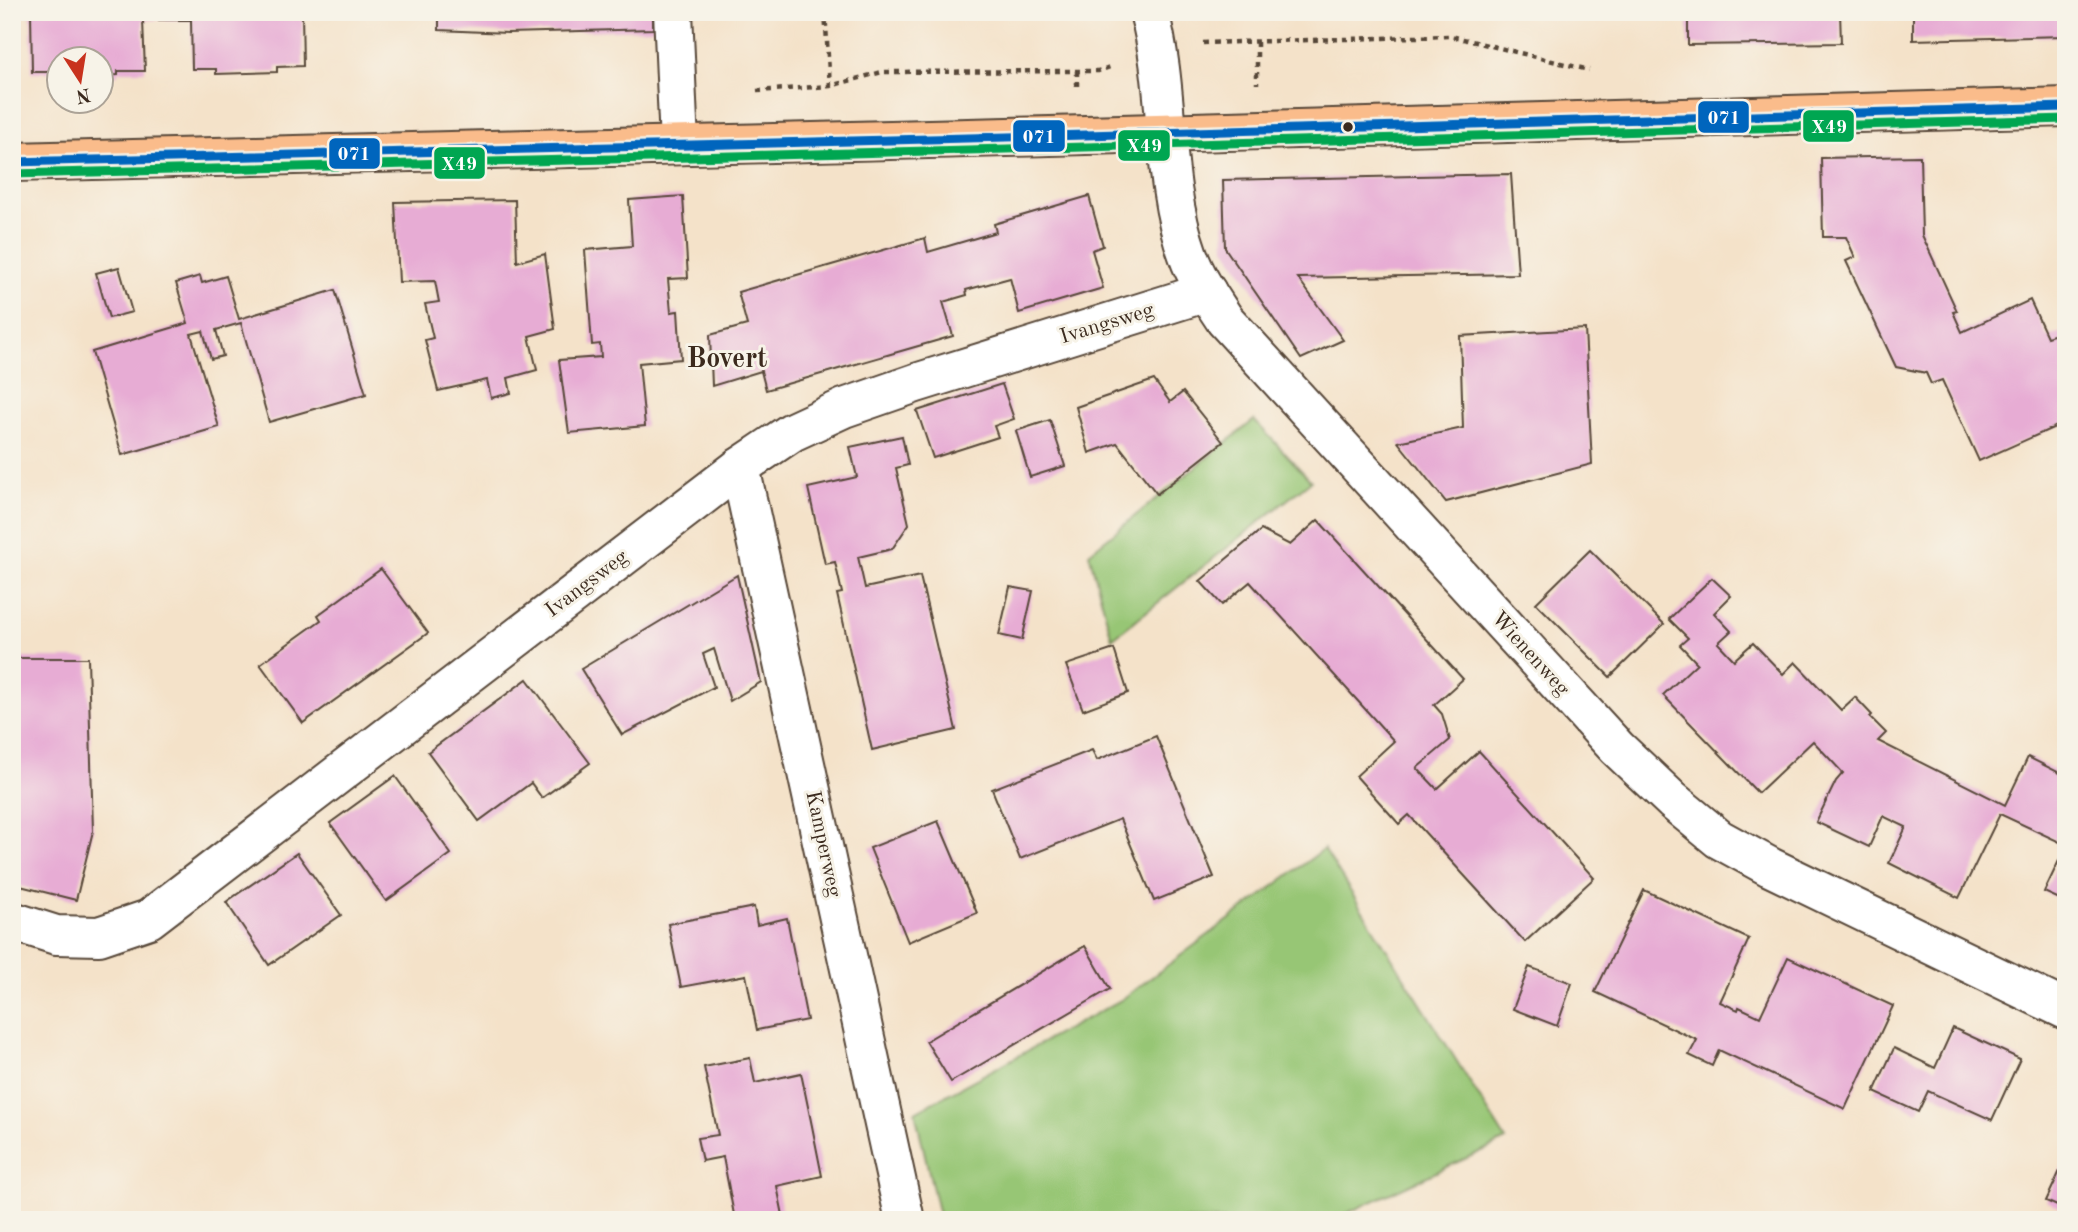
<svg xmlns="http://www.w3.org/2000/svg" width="2078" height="1232" font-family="'Old Standard TT',serif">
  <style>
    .green { fill: #97c675; stroke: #69784a; stroke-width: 2 }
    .building { fill: #e7acd4 }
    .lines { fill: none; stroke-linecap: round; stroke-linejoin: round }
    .minor-casing { stroke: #574638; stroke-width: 42 }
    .major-casing { stroke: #574638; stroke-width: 42 }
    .path { stroke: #574638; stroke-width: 4.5; stroke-dasharray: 5 5; stroke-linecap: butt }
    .minor { stroke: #fff; stroke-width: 38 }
    .major { stroke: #fabc8b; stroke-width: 38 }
    .bus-1-casing { stroke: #f7f3e8; stroke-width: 14 }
    .bus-2-casing { stroke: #f7f3e8; stroke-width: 14 }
    .bus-1 { stroke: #0065bd; stroke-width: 9 }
    .bus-2 { stroke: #00a651; stroke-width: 9 }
    .bus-dot { fill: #3b2a1e; stroke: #f7f3e8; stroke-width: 2.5 }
    .labels { text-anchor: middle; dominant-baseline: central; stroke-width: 6; stroke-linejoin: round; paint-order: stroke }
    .street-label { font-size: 21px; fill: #3b2a1e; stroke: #f7f3e8 }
    .district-label { font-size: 28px; font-weight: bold; fill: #3b2a1e; stroke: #f7f3e8 }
    .line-badge { stroke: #f7f3e8; stroke-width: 2.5 }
    .badge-label { font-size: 19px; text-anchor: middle; font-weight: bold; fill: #fff }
  </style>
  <rect width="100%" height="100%" fill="#f7f3e8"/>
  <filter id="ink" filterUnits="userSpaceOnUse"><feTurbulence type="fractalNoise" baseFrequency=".0143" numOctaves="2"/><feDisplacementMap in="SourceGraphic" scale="14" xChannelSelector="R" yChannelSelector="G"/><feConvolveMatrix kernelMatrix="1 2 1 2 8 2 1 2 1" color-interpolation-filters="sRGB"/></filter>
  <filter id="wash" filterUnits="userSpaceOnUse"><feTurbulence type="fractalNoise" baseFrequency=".00686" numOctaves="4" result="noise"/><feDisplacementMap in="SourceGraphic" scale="28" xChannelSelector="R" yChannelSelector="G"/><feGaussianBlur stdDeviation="1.57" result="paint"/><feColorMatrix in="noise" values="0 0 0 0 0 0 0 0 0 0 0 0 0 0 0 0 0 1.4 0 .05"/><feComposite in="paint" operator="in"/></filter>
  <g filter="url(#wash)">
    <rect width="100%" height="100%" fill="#f4e2c9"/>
    <g class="green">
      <path d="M1254,420L1311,481L1112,639L1089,553Z"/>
      <path d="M1324,849L1506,1140L1332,1220H940L915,1112L1121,1000Z"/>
    </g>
    <g id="blocks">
      <g class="building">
        <path d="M31,12H302L303,66L277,67V72L216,74V69H192L191,20H143L145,71H118V75L102,76V60H60V78H58L57,72H32Z"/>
        <path d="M439,12H653V29L508,33L439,30Z"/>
        <path d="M867,12H909V14L871,16Z"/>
        <path d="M1688,12H1840L1841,43L1688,45Z"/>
        <path d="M1913,12H2066V36L1913,40Z"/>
        <path d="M1920,156L1922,235L1957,311L1953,312L1962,332L2030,300L2047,337L2066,331V422L1979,461L1942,380L1931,384L1926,373L1896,367L1846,261L1855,257L1846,237H1823L1821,158Z"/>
        <path d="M1511,174L1518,274L1298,278L1343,340L1301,359L1225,248L1223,180Z"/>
        <path d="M683,196L688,278L668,279L671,312L678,311L681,359L639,363L645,426L569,433L559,360L601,357L600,344L592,345L585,250L632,246L629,200Z"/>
        <path d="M1089,196L1103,246L1092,250L1103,288L1019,313L1010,278L966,290L967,295L943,302L953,336L766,390L761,371L712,386L710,335L747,325L738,292L925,238L928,252L996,232L994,224Z"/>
        <path d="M515,200L517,262L545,254L555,329L529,336L537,370L508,378L511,393L491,398L487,380L438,391L425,340L433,338L425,304L439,302L435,281L399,282L395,202Z"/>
        <path d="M119,267L132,312L109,318L96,273Z"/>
        <path d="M200,276L202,283L226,276L239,319L335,290L366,394L269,422L241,323L216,330L223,356L211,359L203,331L191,334L219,427L122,455L92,352L188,323L176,283Z"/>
        <path d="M1585,329L1592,464L1446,502L1398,442L1463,428L1460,336Z"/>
        <path d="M1154,380L1170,402L1183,392L1223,442L1157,494L1117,443L1089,453L1076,407Z"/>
        <path d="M1002,384L1014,419L994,426L998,437L933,458L917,411Z"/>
        <path d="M1050,420L1065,466L1030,477L1016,431Z"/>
        <path d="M902,436L908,465L896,468L909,524L892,549L858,557L865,588L920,576L956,730L872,750L837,594L842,593L835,562L825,564L808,488L857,477L850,447Z"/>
        <path d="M1318,520L1463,679L1434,705L1442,714L1450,740L1417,768L1437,789L1479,751L1594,878L1525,942L1409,815L1399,824L1356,776L1394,741L1250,582L1222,605L1200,581L1261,530L1290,545Z"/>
        <path d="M1590,550L1664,624L1610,677L1536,603Z"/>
        <path d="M381,569L428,633L303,723L260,664L321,620L318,615Z"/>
        <path d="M737,575L761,682L730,701L714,649L703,654L714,687L622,735L581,669Z"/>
        <path d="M1712,578L1731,596L1714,613L1731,631L1718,643L1734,660L1753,643L1783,674L1795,662L1841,710L1855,697L1872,715L1870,717L1886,733L1878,741L2005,805L2028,757L2066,776V845L2000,814L1959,898L1889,863L1906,827L1883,816L1869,847L1816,822L1836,781L1843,773L1813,741L1758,793L1663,695L1697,663L1680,645L1688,638L1669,619Z"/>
        <path d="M1010,587L1033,591L1022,640L999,635Z"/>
        <path d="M1114,649L1128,693L1083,710L1066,665Z"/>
        <path d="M12,658H88L93,831L76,900L12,884V811L15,812Z"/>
        <path d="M527,679L590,763L542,798L531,783L479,821L428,752Z"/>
        <path d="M1156,736L1214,877L1154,901L1120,819L1020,859L992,789L1092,750L1097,760Z"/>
        <path d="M395,776L451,854L386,901L330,823Z"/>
        <path d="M938,821L977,913L908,942L870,848Z"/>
        <path d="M2066,846V902L2044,892Z"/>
        <path d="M297,853L341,915L269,965L226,902Z"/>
        <path d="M1644,890L1749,939L1720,1002L1738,1010L1739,1007L1760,1017L1788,957L1893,1006L1845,1109L1719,1050L1712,1066L1689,1055L1697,1040L1595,992Z"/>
        <path d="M754,907L757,925L787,918L807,1020L757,1030L746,975L681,987L668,924Z"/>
        <path d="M1085,946L1110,989L951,1082L926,1041Z"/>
        <path d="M1529,967L1572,983L1557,1026L1513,1009Z"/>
        <path d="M1953,1028L2020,1059L1992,1120L1928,1091L1918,1112L1874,1092L1894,1048L1935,1068Z"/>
        <path d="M750,1058L755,1083L801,1073L812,1126L822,1176L777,1186L784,1220H735L723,1157L702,1161L697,1138L718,1135L704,1067Z"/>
        <path d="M2066,1158V1210L2046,1201Z"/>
      </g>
    </g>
  </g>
  <g filter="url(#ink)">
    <use href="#blocks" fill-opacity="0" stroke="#574638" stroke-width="2"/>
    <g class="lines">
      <g class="minor-casing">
        <g id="minor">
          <path d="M673,12L679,144"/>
          <path d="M1149,12C1171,91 1160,178 1188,255C1196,278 1212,300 1225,320L1617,748L1673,801L1719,839L1770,867L2066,1010"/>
          <path d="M740,467L905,1220"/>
          <path d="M12,921L56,935L99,936L149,919L740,467L792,432L844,408L916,383L1207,292"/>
        </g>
      </g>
      <g class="major-casing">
        <path id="major" d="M12,162L1050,136L2066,107"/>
      </g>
      <g class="path">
        <path d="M825,12L830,86"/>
        <path d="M1257,42V84"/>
        <path d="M1203,43L1451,36L1589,70"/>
        <path d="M1077,71V88"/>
        <path d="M757,91L830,86L882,72L1077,71H1098L1110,67"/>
      </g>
      <use href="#minor" class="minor"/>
      <use href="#major" class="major"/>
      <g class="bus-1-casing">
        <path id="bus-1" d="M12,162L1050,136L2066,107"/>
      </g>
      <g class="bus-2-casing">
        <path id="bus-2" d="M12,174L1050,148L2066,119"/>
      </g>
      <use href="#bus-1" class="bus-1"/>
      <use href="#bus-2" class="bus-2"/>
    </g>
  </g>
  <circle class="bus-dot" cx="1348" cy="127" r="6"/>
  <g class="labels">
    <g class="street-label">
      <text transform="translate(1107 324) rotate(-17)">Ivangsweg</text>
      <text transform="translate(587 584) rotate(-37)">Ivangsweg</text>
      <text transform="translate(1530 654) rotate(48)">Wienenweg</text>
      <text transform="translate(823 844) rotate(78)">Kamperweg</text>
    </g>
    <g class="district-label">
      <text x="727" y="360">Bovert</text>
    </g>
  </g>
  <g class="line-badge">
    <rect x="1697" y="100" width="53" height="34" rx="7" fill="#0065bd"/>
    <rect x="1802" y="109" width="53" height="34" rx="7" fill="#00a651"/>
    <rect x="1012" y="119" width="54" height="34" rx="7" fill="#0065bd"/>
    <rect x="1117" y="129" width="54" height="33" rx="7" fill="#00a651"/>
    <rect x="328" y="137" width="53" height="33" rx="7" fill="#0065bd"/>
    <rect x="433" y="146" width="53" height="34" rx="7" fill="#00a651"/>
  </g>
  <g class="badge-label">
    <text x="1724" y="124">071</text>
    <text x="1829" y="133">X49</text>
    <text x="1039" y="143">071</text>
    <text x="1144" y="152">X49</text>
    <text x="354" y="160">071</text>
    <text x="459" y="170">X49</text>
  </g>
  <rect width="2078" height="1232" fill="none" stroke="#f7f3e8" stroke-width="42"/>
  <g transform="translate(80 80) rotate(168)"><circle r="33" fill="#f7f3e8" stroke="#aca397" stroke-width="2"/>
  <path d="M0-5L12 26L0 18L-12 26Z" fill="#c8321e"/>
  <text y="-10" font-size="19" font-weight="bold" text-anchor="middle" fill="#3b2a1e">N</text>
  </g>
</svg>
